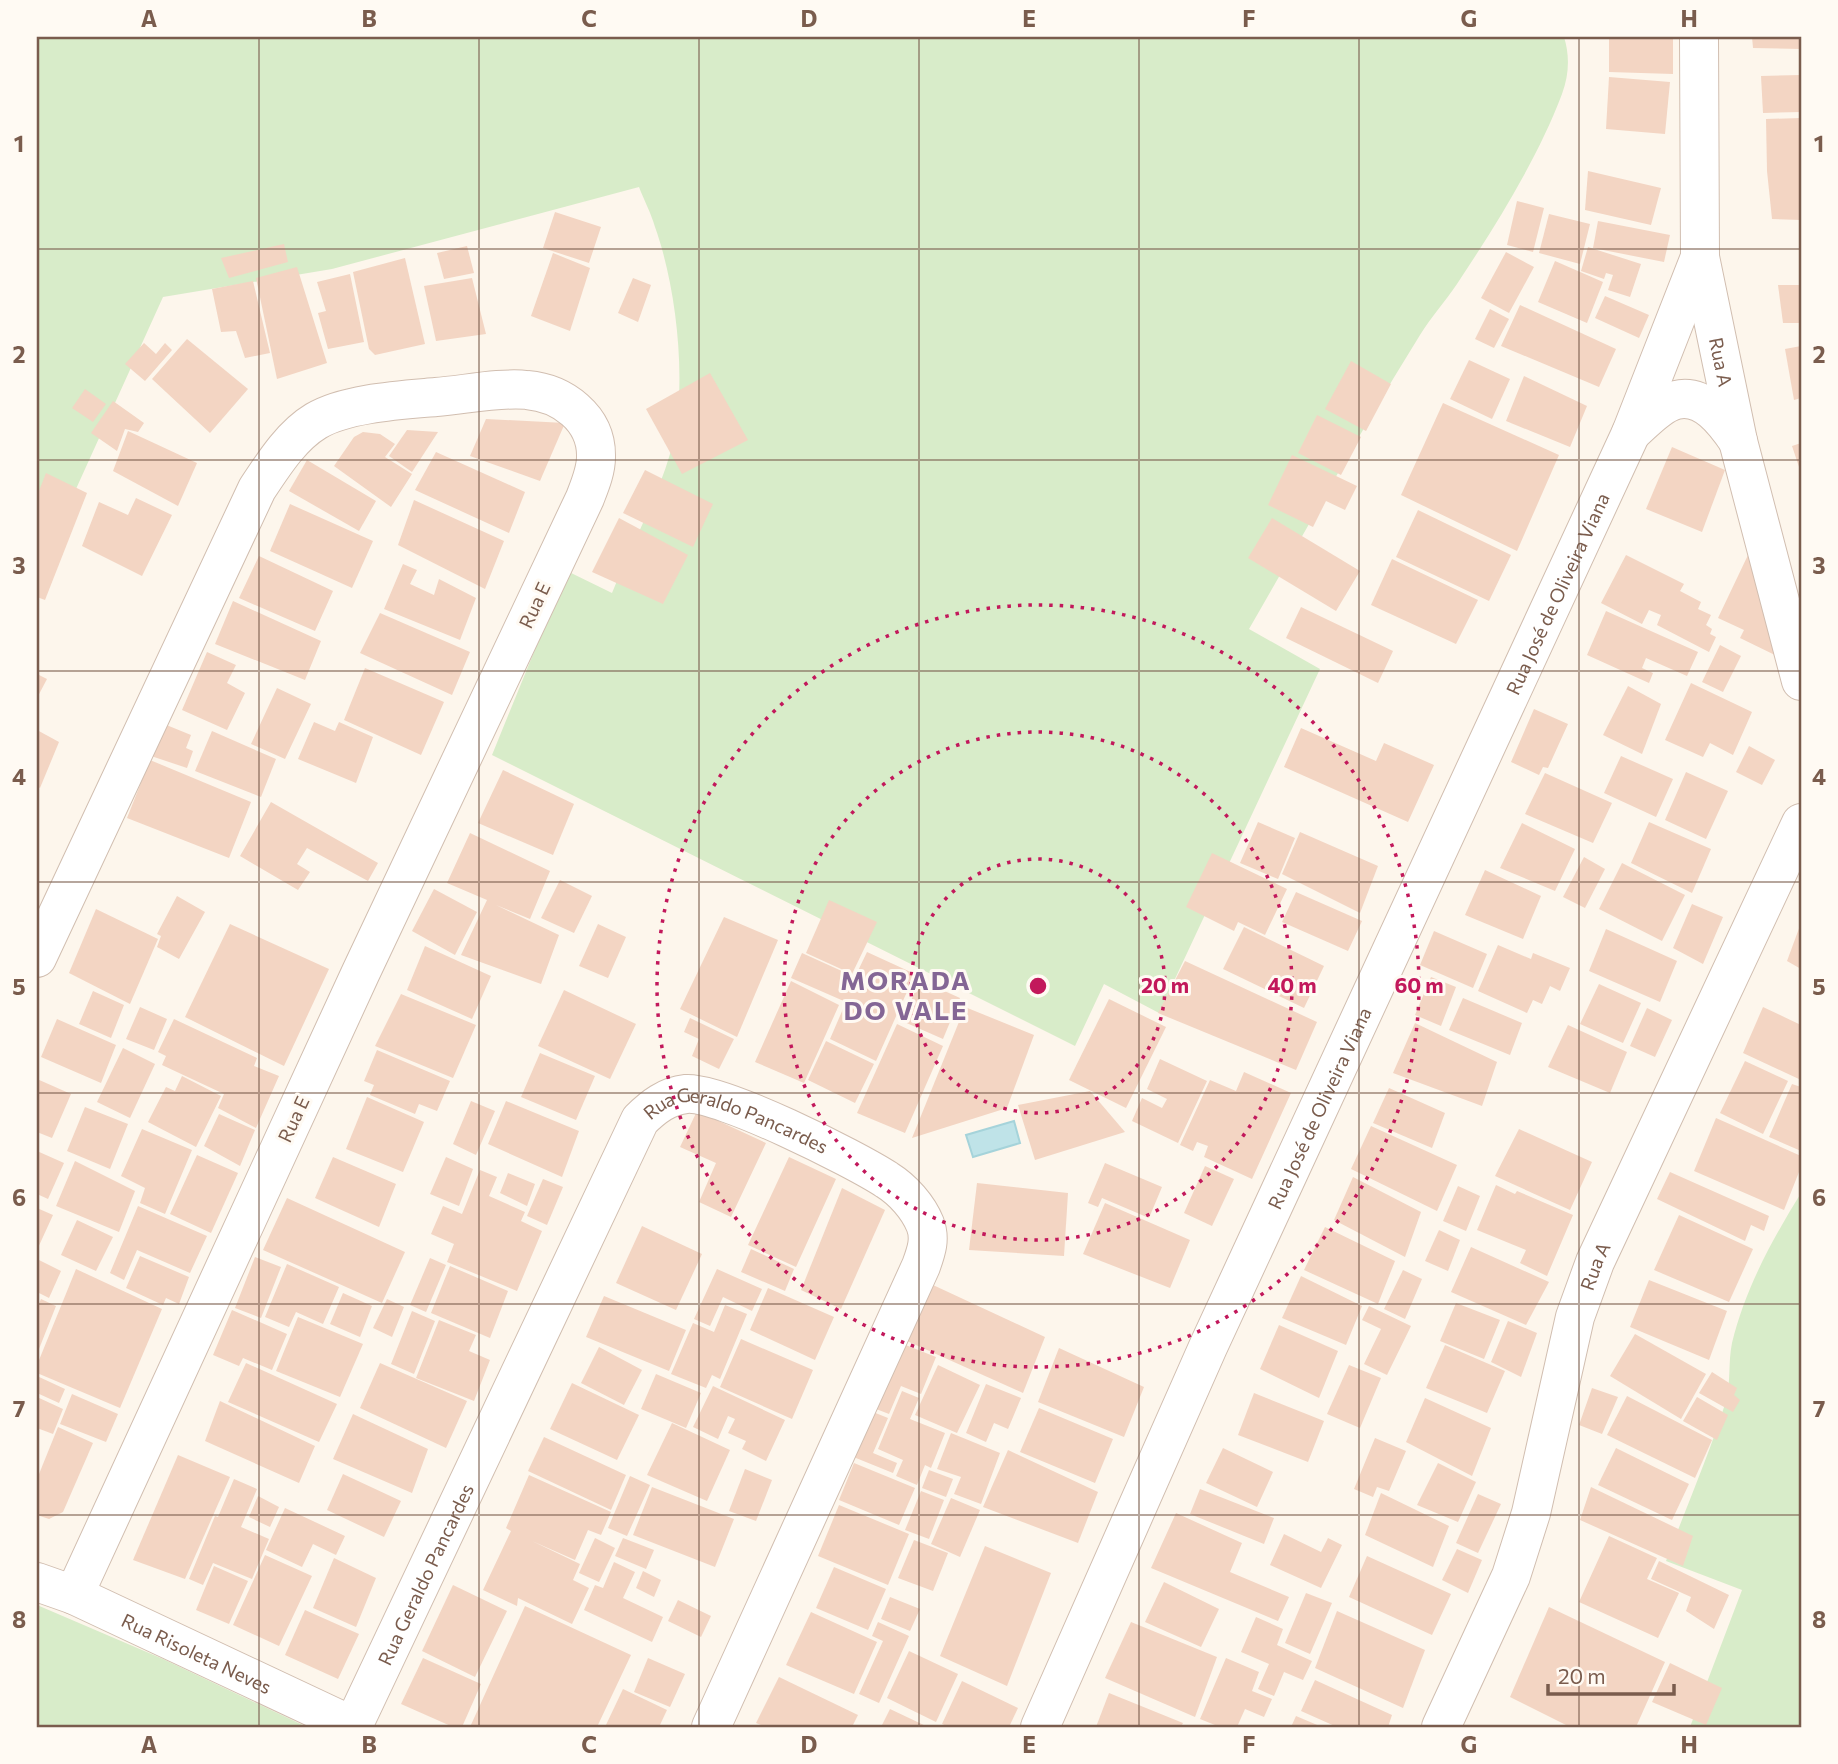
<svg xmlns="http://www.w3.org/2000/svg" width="1838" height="1764" font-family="Commissioner,sans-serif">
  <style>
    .green { fill: #d8ecc9 }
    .water { fill: #bfe3e8; stroke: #a5d3da; stroke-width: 2 }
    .building { fill: #f3d5c3 }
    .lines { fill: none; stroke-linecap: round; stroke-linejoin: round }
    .minor-casing { stroke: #d1beb0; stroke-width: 40 }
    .minor { stroke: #fff; stroke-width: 38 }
    .grid { fill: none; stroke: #7a5c4d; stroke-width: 2; stroke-opacity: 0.55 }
    .ring { fill: none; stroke: #c2185b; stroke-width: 3.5; stroke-dasharray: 3.5 7 }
    .labels { text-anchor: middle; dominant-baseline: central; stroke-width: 6; stroke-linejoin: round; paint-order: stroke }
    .street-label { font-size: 19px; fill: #7a5c4d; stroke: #fffaf3 }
    .district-label { font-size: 26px; font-weight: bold; letter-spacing: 2px; fill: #846695; stroke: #fffaf3 }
    .centre { fill: #c2185b; stroke: #fffaf3; stroke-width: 3.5 }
    .ring-label { font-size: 21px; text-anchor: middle; font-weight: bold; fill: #c2185b; stroke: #fffaf3; stroke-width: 6; stroke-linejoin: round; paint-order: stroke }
    .neatline { fill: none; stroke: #7a5c4d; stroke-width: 2.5 }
    .grid-label { font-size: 23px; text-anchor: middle; font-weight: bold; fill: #7a5c4d }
  </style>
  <rect width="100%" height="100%" fill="#fdf6ec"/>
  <g class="green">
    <path d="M37,37H1564C1570,56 1569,75 1562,94C1537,160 1496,225 1457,284C1445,302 1431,317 1420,335C1360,431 1306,531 1249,629L1320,669L1159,1013L1104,984L1075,1046L492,755L567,571L612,593C630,547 656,502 670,454C689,392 677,288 655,227C651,213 644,200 639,187L332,269L163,297L37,575Z"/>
    <path d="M1801,1193V1727H1690L1742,1590L1666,1561C1686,1508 1709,1455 1726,1401C1731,1383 1728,1362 1732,1343C1745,1289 1772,1240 1801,1193Z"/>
    <path d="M37,1605L163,1659L307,1727H37Z"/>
  </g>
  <path class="water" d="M1014,1121L1020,1143L973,1157L966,1135Z"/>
  <g class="building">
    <path d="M1609,37H1673V74L1609,72Z"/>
    <path d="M1752,37H1801V49L1753,48Z"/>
    <path d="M1801,75V112L1763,113L1761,76Z"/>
    <path d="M1609,77L1670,82L1665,134L1606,129Z"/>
    <path d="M1801,118V220L1772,219L1767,171L1766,119Z"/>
    <path d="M1588,171L1661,188L1651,225L1585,210Z"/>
    <path d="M1517,201L1544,208L1533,252L1507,245Z"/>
    <path d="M555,212L601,227L589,263L543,248Z"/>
    <path d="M1549,214L1590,224L1580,264L1539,253Z"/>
    <path d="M1598,221L1670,235L1664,262L1593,248Z"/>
    <path d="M284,244L288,262L229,278L221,258Z"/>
    <path d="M467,246L474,273L444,279L437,253Z"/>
    <path d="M1588,247L1641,264L1630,297L1608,290L1613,275L1606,273L1604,279L1581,271Z"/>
    <path d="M1506,252L1534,267L1509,313L1481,298Z"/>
    <path d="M553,253L590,268L570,331L531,316Z"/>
    <path d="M405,258L425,344L375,355L369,349L353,272Z"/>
    <path d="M1555,261L1603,282L1587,323L1538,302Z"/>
    <path d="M297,267L327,363L277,379L256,278Z"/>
    <path d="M350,274L364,342L328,349L318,313L326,311L317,282Z"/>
    <path d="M472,278L486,334L436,341L424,286Z"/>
    <path d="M633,278L651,285L638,322L618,313Z"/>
    <path d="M253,281L270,353L245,358L236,331L221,332L212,289Z"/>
    <path d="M1778,285H1801V323H1783Z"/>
    <path d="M1605,296L1649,315L1639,338L1595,318Z"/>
    <path d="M1520,305L1616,349L1599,387L1501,346Z"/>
    <path d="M1490,309L1509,319L1494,348L1475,339Z"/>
    <path d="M187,339L248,389L210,433L152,379Z"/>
    <path d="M144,343L156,354L165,343L172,350L145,381L125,364Z"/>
    <path d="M1801,346V398L1794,400L1785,349Z"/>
    <path d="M1469,360L1510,379L1492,419L1450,399Z"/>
    <path d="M1351,361L1391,384L1366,431L1325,409Z"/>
    <path d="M710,373L748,440L682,474L646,409Z"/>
    <path d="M1524,376L1587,406L1570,447L1506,421Z"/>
    <path d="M85,389L106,404L93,422L72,408Z"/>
    <path d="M113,401L144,423L138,432L125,429L117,451L91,433Z"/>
    <path d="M1443,403L1559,455L1517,551L1401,495Z"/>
    <path d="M1317,415L1361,437L1341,475L1298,453Z"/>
    <path d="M486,419L565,423L540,481L470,456Z"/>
    <path d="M407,430L438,432L412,472L389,456Z"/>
    <path d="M128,431L197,463L178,506L113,471Z"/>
    <path d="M363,432L380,434L395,444L385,457L412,474L391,507L334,466L354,437Z"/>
    <path d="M1801,443V473L1792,446Z"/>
    <path d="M1672,447L1725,470L1702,532L1646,509Z"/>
    <path d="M436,452L525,492L509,533L415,490Z"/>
    <path d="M1292,455L1357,486L1345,510L1326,501L1313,527L1268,505Z"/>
    <path d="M307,460L376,501L359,531L289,491Z"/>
    <path d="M645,470L713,504L693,547L623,513Z"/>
    <path d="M46,473L87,493L45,600L37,597V496Z"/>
    <path d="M136,498L172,515L142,576L82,546L99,502L128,515Z"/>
    <path d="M414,500L504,541L485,589L398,545Z"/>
    <path d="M290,504L373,541L352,588L270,551Z"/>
    <path d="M1418,510L1511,555L1489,601L1396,557Z"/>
    <path d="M619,518L688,555L663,604L592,572Z"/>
    <path d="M1272,518L1360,571L1336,611L1248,558Z"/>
    <path d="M1626,555L1684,584L1680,591L1701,602L1698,609L1711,615L1706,625L1712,629L1710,634L1716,637L1709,652L1657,625L1661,615L1649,610L1642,624L1601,603Z"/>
    <path d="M1748,555L1785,660L1740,638L1744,630L1718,618Z"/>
    <path d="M259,556L333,591L315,631L239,598Z"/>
    <path d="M1392,559L1478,600L1456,644L1371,605Z"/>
    <path d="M403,564L417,570L410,584L434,595L439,579L476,598L460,640L384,609Z"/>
    <path d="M233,601L321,641L305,680L215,644Z"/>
    <path d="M1301,607L1393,651L1378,683L1286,638Z"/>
    <path d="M1606,611L1698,652L1687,676L1646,658L1642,668L1653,673L1649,683L1587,655Z"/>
    <path d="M380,613L470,652L452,695L360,653Z"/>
    <path d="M1720,645L1741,656L1723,692L1702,682Z"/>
    <path d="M207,652L236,665L227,683L245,693L227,730L182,710Z"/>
    <path d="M365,668L444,702L421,755L344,720Z"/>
    <path d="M37,674L47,679L37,698Z"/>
    <path d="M1691,683L1752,712L1733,755L1710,743L1703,757L1665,740Z"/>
    <path d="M1628,686L1661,704L1642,754L1603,735Z"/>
    <path d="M277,688L311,704L285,759L251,744Z"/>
    <path d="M1534,709L1568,724L1548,768L1543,767L1539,775L1511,762Z"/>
    <path d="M314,722L335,731L339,722L373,737L356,783L298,759Z"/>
    <path d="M164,724L191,735L186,748L193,751L187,768L151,756Z"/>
    <path d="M1301,728L1376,761L1384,743L1434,765L1408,822L1284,767Z"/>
    <path d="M37,730L59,742L40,788L37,786Z"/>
    <path d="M212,731L276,759L261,797L195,771Z"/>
    <path d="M1749,746L1775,760L1762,785L1736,772Z"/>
    <path d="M1621,756L1673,779L1656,817L1604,793Z"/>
    <path d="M150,760L251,802L229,858L127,818Z"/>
    <path d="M503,770L574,804L553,855L478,823Z"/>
    <path d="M1686,772L1728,791L1706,839L1665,820Z"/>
    <path d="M1545,773L1612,803L1593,843L1525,814Z"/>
    <path d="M271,802L378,863L368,881L307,848L297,864L310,872L298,890L240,856Z"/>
    <path d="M1258,822L1295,838L1278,879L1240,863Z"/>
    <path d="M1649,822L1711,849L1692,893L1631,863Z"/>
    <path d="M1522,823L1575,849L1555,891L1500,868Z"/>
    <path d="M1300,832L1378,866L1360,913L1282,874Z"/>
    <path d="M470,833L550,871L530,919L496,905L559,935L541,984L461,955L487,900L447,883Z"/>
    <path d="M1212,853L1287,889L1265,935L1238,922L1234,931L1186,907Z"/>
    <path d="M1584,857L1605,869L1585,908L1563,897Z"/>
    <path d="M1622,863L1685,895L1662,941L1599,909Z"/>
    <path d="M1485,870L1541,896L1523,939L1465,915Z"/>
    <path d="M560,880L592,896L574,933L541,918Z"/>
    <path d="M434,889L477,912L455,955L412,931Z"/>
    <path d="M1296,892L1362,921L1348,951L1282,922Z"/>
    <path d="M177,896L205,912L179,959L157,947L161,936L157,934Z"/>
    <path d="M829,900L877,922L852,974L806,953Z"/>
    <path d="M1692,904L1723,917L1703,964L1673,948Z"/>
    <path d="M96,909L158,939L130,1004L69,973Z"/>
    <path d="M724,917L778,940L737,1037L680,1009Z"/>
    <path d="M1801,923V969L1787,961Z"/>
    <path d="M230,924L329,969L284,1066L185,1017Z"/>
    <path d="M598,924L626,937L608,978L579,966Z"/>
    <path d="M1244,927L1324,966L1304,1008L1223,969Z"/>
    <path d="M1606,929L1677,961L1660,1002L1589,971Z"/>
    <path d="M1434,931L1487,954L1473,988L1420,965Z"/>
    <path d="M1498,945L1531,959L1533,953L1570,968L1560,991L1550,986L1542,1004L1533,1000L1527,1013L1478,991Z"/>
    <path d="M425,946L491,976L472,1019L407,990Z"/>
    <path d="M867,952L915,974L876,1061L830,1039L846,1002L791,978L802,953L855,977Z"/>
    <path d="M1185,961L1317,1022L1296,1070L1158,1013Z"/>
    <path d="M1431,977L1456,987L1441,1026L1415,1015Z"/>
    <path d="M920,980L960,998L943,1039L902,1021Z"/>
    <path d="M791,981L839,1005L804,1083L755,1062Z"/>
    <path d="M1599,984L1641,1003L1623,1043L1580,1024Z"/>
    <path d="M564,990L636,1024L610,1079L538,1046Z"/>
    <path d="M93,991L124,1005L111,1038L79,1024Z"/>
    <path d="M401,994L476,1025L453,1078L375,1046Z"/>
    <path d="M1463,998L1522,1023L1510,1055L1449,1030Z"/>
    <path d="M1109,999L1166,1027L1126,1108L1069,1080Z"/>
    <path d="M140,1007L167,1019L154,1050L126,1039Z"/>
    <path d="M965,1007L1034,1035L1007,1108L912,1138Z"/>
    <path d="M1763,1007L1801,1025V1080L1743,1053Z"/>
    <path d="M1647,1008L1672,1020L1655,1057L1630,1046Z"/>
    <path d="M690,1018L734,1039L719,1069L692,1056L699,1039L684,1032Z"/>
    <path d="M57,1019L116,1045L101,1083L41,1057Z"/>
    <path d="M174,1019L257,1058L254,1066L279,1076L256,1128L218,1108L224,1094L162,1065L166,1056L158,1052Z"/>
    <path d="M1415,1023L1497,1062L1482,1106L1393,1073Z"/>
    <path d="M897,1024L943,1046L905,1133L857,1113Z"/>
    <path d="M1568,1025L1627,1052L1610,1093L1548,1067Z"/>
    <path d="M826,1041L874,1064L855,1103L808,1080Z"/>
    <path d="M123,1048L155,1064L130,1118L97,1102Z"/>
    <path d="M377,1050L450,1081L437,1111L419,1104L415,1114L370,1095L374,1085L364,1081Z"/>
    <path d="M540,1053L595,1076L576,1120L521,1097Z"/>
    <path d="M1160,1059L1207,1081L1178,1143L1132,1121L1142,1098L1162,1108L1167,1099L1147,1089Z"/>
    <path d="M1745,1061L1788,1081L1763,1134L1720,1113Z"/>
    <path d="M1244,1072L1291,1093L1252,1179L1204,1157L1208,1146L1197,1142L1193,1151L1180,1145L1210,1080L1236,1091Z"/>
    <path d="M182,1076L221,1096L196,1147L148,1122L166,1087L175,1091Z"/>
    <path d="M37,1079L71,1094L52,1138L37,1132Z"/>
    <path d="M1792,1084L1801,1087V1151L1769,1137Z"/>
    <path d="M1389,1088L1445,1113L1432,1148L1373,1123Z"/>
    <path d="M1090,1091L1125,1132L1035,1160L1018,1105Z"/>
    <path d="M367,1097L424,1122L403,1172L346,1149Z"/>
    <path d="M471,1101L495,1111L476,1155L453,1144Z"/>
    <path d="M506,1101L579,1131L562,1177L488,1144Z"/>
    <path d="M85,1107L128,1124L110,1169L67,1151Z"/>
    <path d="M697,1111L766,1143L731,1217L699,1202L716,1163L680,1147Z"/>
    <path d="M219,1114L255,1130L240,1166L204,1146Z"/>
    <path d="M1716,1118L1801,1156V1167L1784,1210L1694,1171Z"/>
    <path d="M1371,1126L1457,1165L1437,1211L1351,1169Z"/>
    <path d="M142,1129L192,1150L165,1214L140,1203L145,1188L121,1176Z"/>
    <path d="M1519,1129L1592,1162L1570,1210L1495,1176Z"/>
    <path d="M37,1151L64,1163L48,1199L37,1194Z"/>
    <path d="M197,1155L238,1173L211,1233L170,1214Z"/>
    <path d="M333,1157L396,1184L379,1227L315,1198Z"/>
    <path d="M446,1157L473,1169L459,1206L430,1194Z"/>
    <path d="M789,1157L836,1179L796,1267L748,1245Z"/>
    <path d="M75,1161L135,1191L119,1232L56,1206Z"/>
    <path d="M1105,1163L1162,1187L1149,1218L1102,1198L1098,1207L1088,1203Z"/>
    <path d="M1205,1166L1234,1179L1212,1226L1184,1213Z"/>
    <path d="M480,1170L497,1177L489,1196L525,1212L521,1221L542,1231L517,1291L447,1262L454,1244L431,1234L443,1206L462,1214Z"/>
    <path d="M1670,1172L1769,1216L1764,1231L1751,1225L1745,1241L1657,1199Z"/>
    <path d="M508,1173L535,1184L527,1206L500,1193Z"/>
    <path d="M1353,1177L1421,1212L1405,1257L1334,1220Z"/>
    <path d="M543,1179L563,1187L547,1225L527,1216Z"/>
    <path d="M977,1183L1068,1193L1064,1256L969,1250Z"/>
    <path d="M1496,1185L1515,1194L1517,1191L1573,1215L1547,1276L1520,1263L1526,1250L1477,1230Z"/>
    <path d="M1458,1186L1480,1196L1466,1231L1443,1221Z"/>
    <path d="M842,1188L885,1210L841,1309L801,1290Z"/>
    <path d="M287,1198L405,1252L382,1303L263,1250Z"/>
    <path d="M1105,1203L1190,1240L1170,1288L1083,1254Z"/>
    <path d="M138,1206L207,1236L190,1273L137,1250L124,1280L110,1273Z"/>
    <path d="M37,1208L53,1215L37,1250Z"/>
    <path d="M1679,1215L1753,1249L1729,1302L1654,1270Z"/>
    <path d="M77,1220L113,1237L96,1271L61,1255Z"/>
    <path d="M642,1226L702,1254L676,1310L616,1283Z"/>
    <path d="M1325,1227L1395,1261L1378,1304L1304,1270Z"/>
    <path d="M1439,1230L1460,1240L1448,1271L1425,1261Z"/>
    <path d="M1471,1247L1549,1282L1526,1325L1451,1292Z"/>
    <path d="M751,1249L794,1269L785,1291L741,1272Z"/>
    <path d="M140,1256L189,1277L179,1304L166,1298L163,1305L126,1288Z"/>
    <path d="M255,1257L281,1267L261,1318L235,1308Z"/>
    <path d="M430,1258L446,1265L426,1312L410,1305Z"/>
    <path d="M37,1259L61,1271L49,1298L37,1292Z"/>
    <path d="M287,1264L339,1287L323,1324L296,1312L289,1327L265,1317Z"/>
    <path d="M450,1266L508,1291L490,1338L431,1313Z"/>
    <path d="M76,1269L162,1309L120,1408L37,1373V1365Z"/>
    <path d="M717,1269L762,1289L752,1311L723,1297L710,1326L694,1319Z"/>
    <path d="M1403,1270L1422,1279L1405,1319L1384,1309Z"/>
    <path d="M1301,1276L1362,1306L1346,1345L1282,1318Z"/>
    <path d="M1649,1280L1727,1311L1709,1360L1630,1327Z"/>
    <path d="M933,1285L1045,1337L1023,1393L907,1341Z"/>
    <path d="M768,1288L834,1317L815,1360L750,1330Z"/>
    <path d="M343,1293L372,1306L360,1337L330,1324Z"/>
    <path d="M604,1296L686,1330L669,1371L586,1337Z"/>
    <path d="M41,1299L56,1306L37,1354V1308Z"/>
    <path d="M387,1299L404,1307L392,1337L373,1328Z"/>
    <path d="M1456,1303L1500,1320L1484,1359L1440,1341Z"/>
    <path d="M725,1305L747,1314L720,1379L712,1375L706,1388L671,1374L693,1323L714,1332Z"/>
    <path d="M1369,1306L1411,1326L1387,1375L1364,1364L1381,1329L1362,1320Z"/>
    <path d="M232,1310L287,1334L272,1370L243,1358L239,1366L213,1355Z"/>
    <path d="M412,1311L435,1321L414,1374L391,1364Z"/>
    <path d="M298,1317L363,1344L340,1397L276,1371Z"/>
    <path d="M439,1320L476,1335L469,1351L490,1360L474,1401L416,1378Z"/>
    <path d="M1508,1321L1537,1333L1521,1377L1491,1362Z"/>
    <path d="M1279,1325L1338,1351L1319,1398L1260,1369Z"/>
    <path d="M1635,1334L1706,1374L1681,1419L1610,1376Z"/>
    <path d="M741,1339L813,1370L792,1419L720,1387Z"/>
    <path d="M898,1342L936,1357L921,1394L901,1386L889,1414L871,1407Z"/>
    <path d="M1445,1345L1505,1371L1487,1413L1426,1388Z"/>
    <path d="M599,1347L642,1370L624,1405L581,1383Z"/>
    <path d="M1059,1348L1144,1387L1124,1437L1038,1402Z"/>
    <path d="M246,1363L337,1404L319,1442L228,1402Z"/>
    <path d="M380,1363L467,1401L446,1448L360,1408Z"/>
    <path d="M938,1365L980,1385L957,1433L915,1415Z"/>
    <path d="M1349,1365L1381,1378L1360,1428L1327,1414Z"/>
    <path d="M1712,1372L1737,1388L1734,1395L1740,1400L1733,1412L1699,1393Z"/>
    <path d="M656,1374L701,1393L686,1428L641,1409Z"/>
    <path d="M37,1376L65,1389L59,1403L37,1393Z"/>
    <path d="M572,1383L639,1415L617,1460L550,1429Z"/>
    <path d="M986,1384L1021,1398L1008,1429L994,1423L986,1442L966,1433Z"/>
    <path d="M713,1386L785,1420L766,1461L742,1449L746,1441L728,1433L735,1419L728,1416L718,1439L693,1427Z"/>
    <path d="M1592,1388L1618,1397L1602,1434L1579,1425Z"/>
    <path d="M902,1391L919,1398L910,1419L945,1433L931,1468L925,1465L917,1485L896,1476L903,1460L878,1449Z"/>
    <path d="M1254,1393L1324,1421L1308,1462L1238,1435Z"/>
    <path d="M72,1394L118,1414L106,1442L60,1424Z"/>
    <path d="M1627,1396L1712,1440L1695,1478L1607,1435Z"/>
    <path d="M37,1397L63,1409L53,1434L37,1428Z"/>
    <path d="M1697,1397L1728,1415L1717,1440L1683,1421Z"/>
    <path d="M1425,1398L1491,1428L1472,1476L1406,1442Z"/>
    <path d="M220,1401L315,1446L299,1483L205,1441Z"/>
    <path d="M1039,1408L1113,1439L1095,1483L1020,1452Z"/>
    <path d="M868,1410L888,1418L873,1453L897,1463L893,1473L851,1456Z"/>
    <path d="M353,1414L428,1449L412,1493L333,1459Z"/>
    <path d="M672,1423L730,1450L707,1501L647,1475Z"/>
    <path d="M58,1427L93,1443L63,1512L49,1519L37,1515V1479Z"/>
    <path d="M951,1433L1000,1453L981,1504L954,1494L961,1477L937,1469Z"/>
    <path d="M544,1437L626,1475L611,1510L528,1471Z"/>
    <path d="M1375,1438L1406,1451L1389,1491L1377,1487L1373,1497L1354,1489Z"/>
    <path d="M1223,1448L1273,1472L1257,1507L1206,1483Z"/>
    <path d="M1616,1448L1689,1484L1672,1520L1598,1485Z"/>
    <path d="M1008,1450L1098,1492L1078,1543L983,1507Z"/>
    <path d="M178,1455L230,1477L185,1579L133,1560Z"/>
    <path d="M854,1463L915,1488L899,1525L839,1500Z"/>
    <path d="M1438,1463L1476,1482L1458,1522L1417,1505Z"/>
    <path d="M745,1469L772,1480L756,1521L729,1511Z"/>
    <path d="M929,1470L953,1479L946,1497L922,1488Z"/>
    <path d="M343,1474L401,1501L384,1537L327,1510Z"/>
    <path d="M529,1475L611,1512L601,1535L588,1530L575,1560L532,1541L580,1564L573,1580L589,1588L572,1624L518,1598L517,1606L483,1590L511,1531L506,1528Z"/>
    <path d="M630,1476L650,1485L627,1536L608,1528Z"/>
    <path d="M234,1479L257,1489L241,1527L269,1539L252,1579L213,1563L203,1585L189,1579L215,1516L218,1517Z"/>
    <path d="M652,1487L734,1519L715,1567L633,1535Z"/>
    <path d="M1591,1487L1693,1536L1683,1566L1580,1520Z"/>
    <path d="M1200,1489L1274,1518L1264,1544L1190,1514Z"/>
    <path d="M921,1491L944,1500L929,1539L905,1530Z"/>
    <path d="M1381,1493L1449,1526L1433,1567L1365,1535Z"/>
    <path d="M1478,1494L1501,1504L1478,1553L1456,1543Z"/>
    <path d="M258,1496L279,1507L270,1527L249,1517Z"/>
    <path d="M951,1498L980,1510L960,1557L931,1544Z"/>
    <path d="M839,1505L909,1534L888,1585L818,1556Z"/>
    <path d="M285,1508L345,1536L336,1555L313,1544L302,1567L266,1550Z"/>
    <path d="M1176,1513L1242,1543L1230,1572L1289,1597L1278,1621L1151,1568Z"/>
    <path d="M1284,1534L1321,1552L1328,1538L1342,1545L1321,1588L1270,1565Z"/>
    <path d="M1609,1536L1657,1558L1647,1579L1679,1593L1658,1638L1579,1602Z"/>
    <path d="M595,1538L615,1548L599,1582L579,1573Z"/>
    <path d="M623,1538L654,1550L646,1569L615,1556Z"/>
    <path d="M914,1540L948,1553L933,1591L898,1578Z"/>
    <path d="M985,1546L1051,1573L1007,1686L940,1656Z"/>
    <path d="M1457,1549L1482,1560L1468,1593L1442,1580Z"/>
    <path d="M265,1555L312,1576L279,1646L233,1625Z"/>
    <path d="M1367,1556L1451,1594L1432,1635L1349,1597Z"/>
    <path d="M334,1558L376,1578L356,1627L313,1608Z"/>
    <path d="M1659,1561L1729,1595L1714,1629L1686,1611L1691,1597L1651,1579Z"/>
    <path d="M614,1562L635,1572L623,1598L663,1617L652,1642L584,1610L595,1585L603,1588Z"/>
    <path d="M214,1566L248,1581L229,1624L196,1610Z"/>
    <path d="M834,1567L886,1589L868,1630L816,1608Z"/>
    <path d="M643,1571L661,1580L654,1597L636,1588Z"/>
    <path d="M1164,1582L1219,1609L1201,1647L1145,1622Z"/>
    <path d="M453,1585L507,1611L475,1677L422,1651Z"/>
    <path d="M1306,1593L1332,1603L1310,1654L1285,1643Z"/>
    <path d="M890,1597L920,1609L910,1631L881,1619Z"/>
    <path d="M678,1600L711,1616L701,1637L668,1621Z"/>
    <path d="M525,1606L631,1655L597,1727H470Z"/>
    <path d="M1549,1607L1665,1662L1636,1727H1570L1510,1697Z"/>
    <path d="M305,1610L359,1634L338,1679L285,1655Z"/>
    <path d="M1337,1611L1425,1650L1403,1708L1315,1668Z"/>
    <path d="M811,1612L877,1642L854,1694L786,1665Z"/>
    <path d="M1256,1617L1283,1629L1277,1645L1312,1661L1303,1680L1284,1672L1274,1696L1258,1689L1269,1664L1241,1652Z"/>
    <path d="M878,1622L909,1636L879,1703L859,1694L883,1641L872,1636Z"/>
    <path d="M1131,1622L1217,1657L1195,1717L1105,1678Z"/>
    <path d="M909,1651L958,1674L936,1722L887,1698Z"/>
    <path d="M423,1658L481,1684L462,1727H453L401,1704Z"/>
    <path d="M648,1658L685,1674L670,1707L634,1692Z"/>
    <path d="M1226,1658L1259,1672L1252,1691L1272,1699L1264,1717L1245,1709L1237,1727H1220L1200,1719Z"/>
    <path d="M1670,1663L1722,1688L1706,1725L1652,1702Z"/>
    <path d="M779,1677L858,1715L852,1727H766L756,1723Z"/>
    <path d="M1315,1680L1392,1715L1388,1727H1337L1301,1711Z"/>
    <path d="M962,1681L1018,1708L1009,1727H949L942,1724Z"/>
    <path d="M623,1689L667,1710L659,1727H605Z"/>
    <path d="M1109,1693L1183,1723L1181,1727H1096Z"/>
    <path d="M890,1709L928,1727H881Z"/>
    <path d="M1296,1716L1322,1727H1291Z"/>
  </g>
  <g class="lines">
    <g class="minor-casing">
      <g id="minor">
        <path id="s1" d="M1699,37L1700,257L1738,441L1801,681"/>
        <path d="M1631,433C1644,422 1659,404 1676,400C1704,393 1725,422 1738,441"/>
        <path d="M37,958L257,489C273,465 291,436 316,421C346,403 402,400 436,397C463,395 501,387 527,390C562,393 597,418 596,457C596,471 590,485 585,498L361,972L74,1595"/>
        <path id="s2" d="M37,1582L74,1595L355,1727"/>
        <path id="s3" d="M353,1726L640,1120C653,1107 667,1096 686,1094C720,1091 855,1159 887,1180C903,1190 918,1207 925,1224C931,1239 926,1252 921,1266L711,1727"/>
        <path id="s4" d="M1040,1727L1208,1347L1631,433L1700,257"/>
        <path id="s5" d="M1441,1727L1511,1576L1531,1513L1575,1317L1595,1262L1801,823"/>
      </g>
    </g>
    <use href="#minor" class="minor"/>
  </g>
  <path class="grid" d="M259,37V1727M479,37V1727M699,37V1727M919,37V1727M1139,37V1727M1359,37V1727M1579,37V1727M37,249H1801M37,460H1801M37,671H1801M37,882H1801M37,1093H1801M37,1304H1801M37,1515H1801"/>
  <g class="ring">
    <circle cx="1038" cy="986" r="127"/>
    <circle cx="1038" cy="986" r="254"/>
    <circle cx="1038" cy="986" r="381"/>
  </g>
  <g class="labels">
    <g class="street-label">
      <text stroke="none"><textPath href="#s1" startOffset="327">Rua A</textPath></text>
      <text stroke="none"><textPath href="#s4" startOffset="1246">Rua José de Oliveira Viana</textPath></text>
      <text transform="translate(534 605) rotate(-65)">Rua E</text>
      <text stroke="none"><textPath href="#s4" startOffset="679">Rua José de Oliveira Viana</textPath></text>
      <text transform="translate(293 1119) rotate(-65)">Rua E</text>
      <text stroke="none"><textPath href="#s3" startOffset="777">Rua Geraldo Pancardes</textPath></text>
      <text stroke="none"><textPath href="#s5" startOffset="488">Rua A</textPath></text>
      <text stroke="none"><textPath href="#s3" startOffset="168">Rua Geraldo Pancardes</textPath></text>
      <text stroke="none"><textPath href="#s2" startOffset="175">Rua Risoleta Neves</textPath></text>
    </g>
    <g class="district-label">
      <text x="906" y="979">MORADA<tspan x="906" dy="30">DO VALE</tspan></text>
    </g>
  </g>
  <circle cx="1038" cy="986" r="10" class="centre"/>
  <g class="ring-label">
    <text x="1165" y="993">20 m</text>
    <text x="1292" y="993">40 m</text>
    <text x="1419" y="993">60 m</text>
  </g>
  <rect width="1838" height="1764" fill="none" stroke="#fffaf3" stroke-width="77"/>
  <path d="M1548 1684v10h126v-10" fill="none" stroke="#7a5c4d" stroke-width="3.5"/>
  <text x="1558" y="1684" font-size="21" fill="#7a5c4d" stroke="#fffaf3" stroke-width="5" paint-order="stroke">20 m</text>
  <rect x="38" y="38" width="1762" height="1688" class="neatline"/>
  <g class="grid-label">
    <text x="149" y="27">A</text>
    <text x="369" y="27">B</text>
    <text x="589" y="27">C</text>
    <text x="809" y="27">D</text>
    <text x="1029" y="27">E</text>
    <text x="1249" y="27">F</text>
    <text x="1469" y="27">G</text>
    <text x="1689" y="27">H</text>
    <text x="19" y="152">1</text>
    <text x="1819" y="152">1</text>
    <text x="19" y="363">2</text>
    <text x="1819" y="363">2</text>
    <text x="19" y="574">3</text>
    <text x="1819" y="574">3</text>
    <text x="19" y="785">4</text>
    <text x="1819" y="785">4</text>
    <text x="19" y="995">5</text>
    <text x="1819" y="995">5</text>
    <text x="19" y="1206">6</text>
    <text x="1819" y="1206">6</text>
    <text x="19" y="1417">7</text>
    <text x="1819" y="1417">7</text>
    <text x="19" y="1628">8</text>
    <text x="1819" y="1628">8</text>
    <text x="149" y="1753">A</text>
    <text x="369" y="1753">B</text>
    <text x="589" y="1753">C</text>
    <text x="809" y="1753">D</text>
    <text x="1029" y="1753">E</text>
    <text x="1249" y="1753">F</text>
    <text x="1469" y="1753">G</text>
    <text x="1689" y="1753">H</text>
  </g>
</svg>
